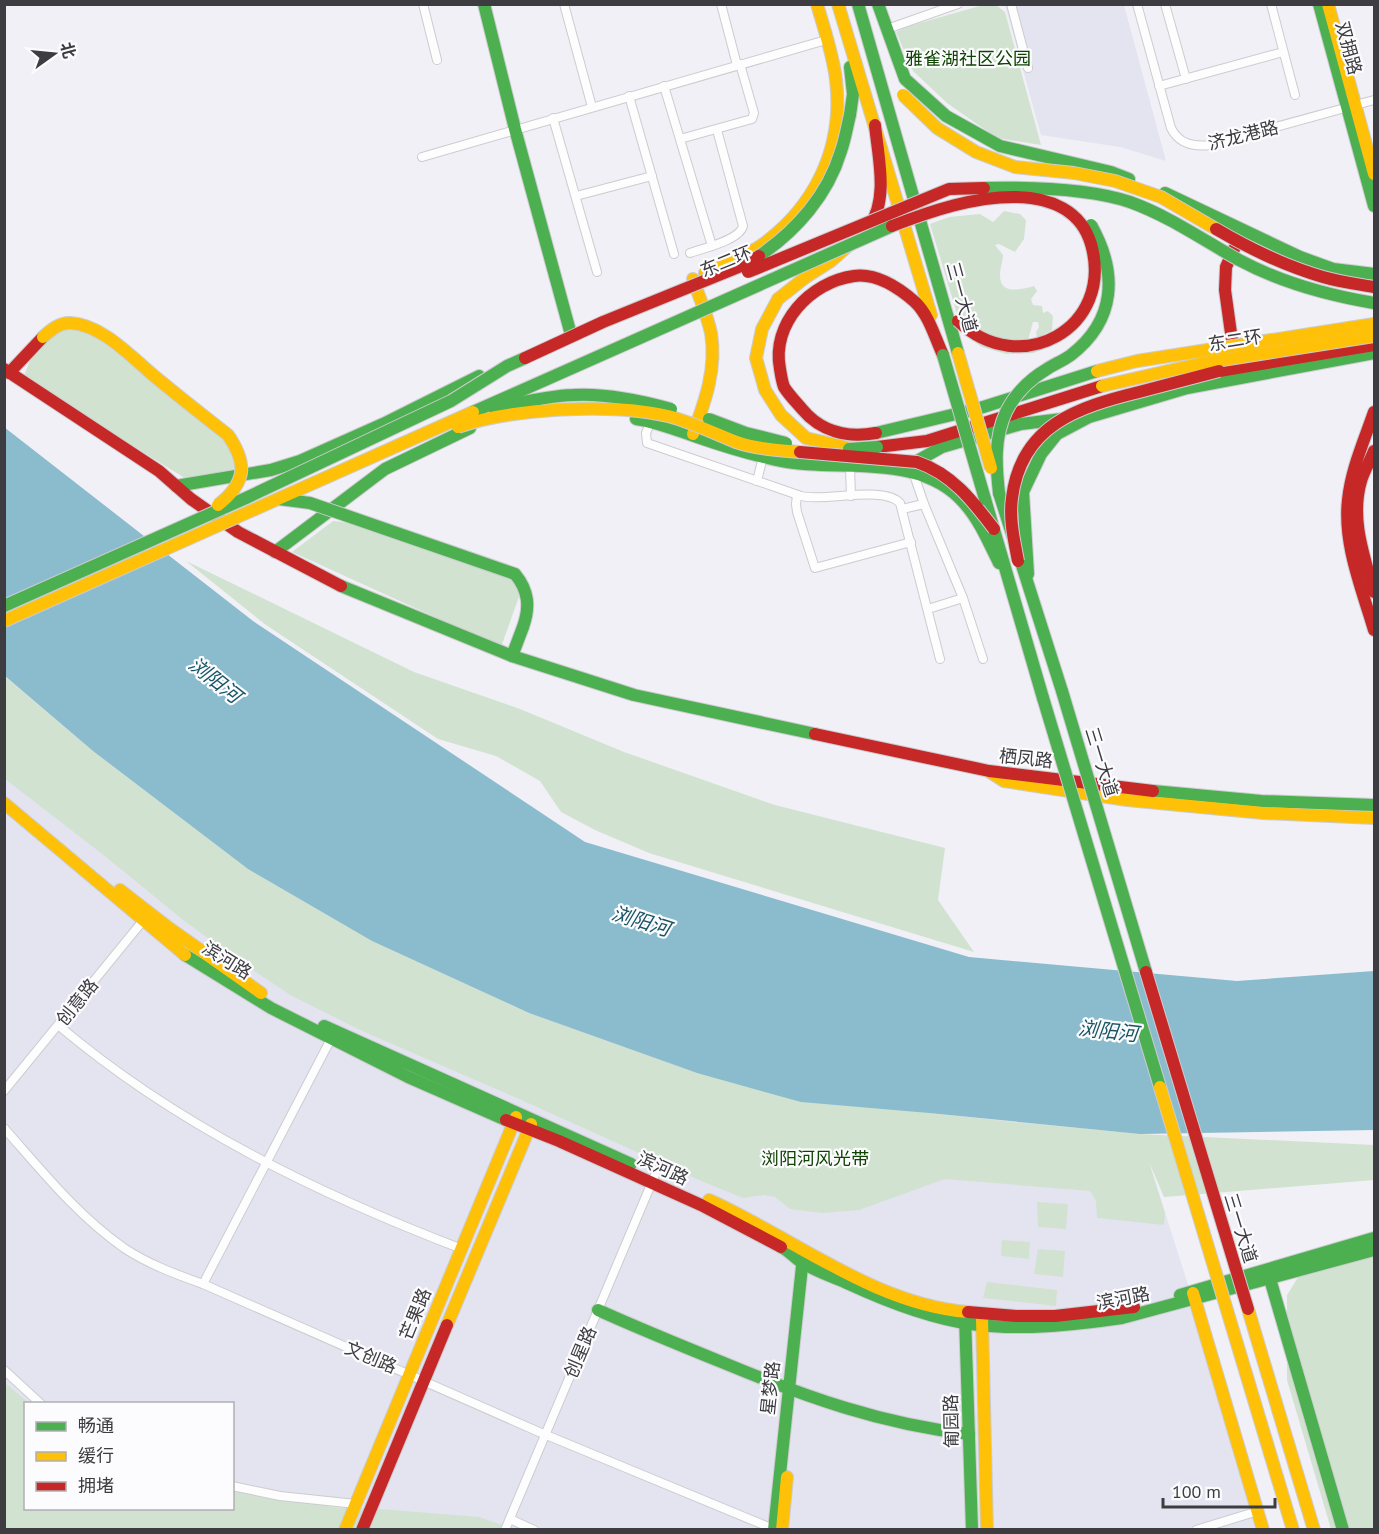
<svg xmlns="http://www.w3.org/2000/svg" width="1379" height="1534" font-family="'PT Sans','Noto Sans SC',sans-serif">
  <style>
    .built { fill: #e4e4f0; fill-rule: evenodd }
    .green { fill: #d1e3d0 }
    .water { fill: #8abccd }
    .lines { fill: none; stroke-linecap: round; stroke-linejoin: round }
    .street-casing { stroke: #ccccd0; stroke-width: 10 }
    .fast-casing { stroke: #ccccd0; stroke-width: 14 }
    .slow-casing { stroke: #ccccd0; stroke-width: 14 }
    .jam-casing { stroke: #ccccd0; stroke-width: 14 }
    .street { stroke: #fdfdfe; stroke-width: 8 }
    .fast { stroke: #4caf50; stroke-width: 12 }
    .slow { stroke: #ffc107; stroke-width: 12 }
    .jam { stroke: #c62828; stroke-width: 12 }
    .fast-bridge-casing { stroke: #ccccd0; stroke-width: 14; stroke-linecap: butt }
    .slow-bridge-casing { stroke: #ccccd0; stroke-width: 14; stroke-linecap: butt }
    .jam-bridge-casing { stroke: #ccccd0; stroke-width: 14; stroke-linecap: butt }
    .fast-bridge { stroke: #4caf50; stroke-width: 12 }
    .slow-bridge { stroke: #ffc107; stroke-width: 12 }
    .jam-bridge { stroke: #c62828; stroke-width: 12 }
    .labels { text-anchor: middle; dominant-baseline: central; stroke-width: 4.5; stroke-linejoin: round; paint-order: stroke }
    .street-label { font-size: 18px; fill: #3c3c41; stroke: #fcfcfe }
    .park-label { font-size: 18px; fill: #0d4401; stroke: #fcfcfe }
    .water-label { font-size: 20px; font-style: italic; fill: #195665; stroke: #fcfcfe }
  </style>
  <rect width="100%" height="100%" fill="#f0f0f6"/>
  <g class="built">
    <path d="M1005,5H1124L1166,161L1120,147L1041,135Z"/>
    <path d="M4,676L372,941L529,1013L697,1073L929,1113L1140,1134L1266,1529H5ZM26,1404H232V1508H26Z"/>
  </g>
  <g class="green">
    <path d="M983,5H996L1005,12L1041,145L997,138L947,103L913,71L896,32L906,27Z"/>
    <path d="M1004,211L1020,214L1026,220L1024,239L1015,252L999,244L995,245L1003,255C1003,261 1000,268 1000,274C999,295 1020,290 1034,286L1037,291L1031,299L1033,305L1042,306L1043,313L1048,311L1053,316L1052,330L1037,338L1036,332L1039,327L1038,322H1033L1028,340L1040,349L1034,353L1006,354L982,347L963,334L930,224L949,217L980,214L993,222Z"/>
    <path d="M69,327L81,330L99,339L224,436L237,455V470L188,480L23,378L32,356L52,333Z"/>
    <path d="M333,521L349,523L511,575L520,594L501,647L292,552Z"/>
    <path d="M186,561L414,672L520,709L624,752L775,805L945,848L938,900L974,952L649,853L595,830L561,812L540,781L496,756L438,739L266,625Z"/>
    <path d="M4,676L93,751L248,869L372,941L529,1013L697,1073L929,1113L1013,1122L1140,1134L1374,1145V1180L1164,1197L1149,1162L1165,1213L1164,1225L1097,1218L1096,1201L1090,1191L945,1179L859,1210L822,1213L790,1209L775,1197L764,1195L743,1198L701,1181L519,1099L362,1031L292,996L245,965L183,920L106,857L5,779Z"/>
    <path d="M1037,1202L1068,1204L1066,1229L1038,1227Z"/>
    <path d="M1002,1240L1030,1242L1029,1259L1001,1256Z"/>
    <path d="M1038,1249L1065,1251L1063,1277L1034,1274Z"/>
    <path d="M1374,1250V1529H1331L1287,1380V1295L1302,1271Z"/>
    <path d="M987,1282L1057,1290L1056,1306L983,1298Z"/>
    <path d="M4,1382L29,1403L26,1404V1508H232L233,1491L340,1508L380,1509L479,1517L514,1529H5Z"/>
  </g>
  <path class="water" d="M4,427L253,621L585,842L969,957L1237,981L1374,971V1130L1140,1134L929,1113L801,1102L697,1073L529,1013L372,941L248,869L93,751L5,676Z"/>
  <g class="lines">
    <g class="street-casing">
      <g id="street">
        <path d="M423,4L437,60"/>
        <path d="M564,4L592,107"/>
        <path d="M721,4L737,65"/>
        <path d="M1011,4L1028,68"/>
        <path d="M1137,4L1171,128C1179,144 1193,147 1210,145L1374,100"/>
        <path d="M1165,4L1186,79"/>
        <path d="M1271,4L1295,95"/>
        <path d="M887,29L958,4"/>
        <path d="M664,86L712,246"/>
        <path d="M1159,86L1283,52"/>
        <path d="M629,96L674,254"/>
        <path d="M553,118L597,272"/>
        <path d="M680,139L752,119L754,113L740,64"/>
        <path d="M422,157L826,40"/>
        <path d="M576,196L652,176"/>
        <path d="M690,253C704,248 740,240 743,226L717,130"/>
        <path d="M651,421L646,433L647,443L801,496C825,502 884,485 900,503L940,659"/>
        <path d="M850,468L851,496"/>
        <path d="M913,472L924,504L963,598L983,659"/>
        <path d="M757,481L763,457"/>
        <path d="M797,495L796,504L797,512L815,568L911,542"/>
        <path d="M902,509L924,504"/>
        <path d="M928,609L963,598"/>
        <path d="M58,1025C176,1125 318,1194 462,1249"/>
        <path d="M4,1091L146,917"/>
        <path d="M4,1128C42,1171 77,1215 124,1248C148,1264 175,1274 203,1284L539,1432L776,1530"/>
        <path d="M203,1284L333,1035"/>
        <path d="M4,1370L41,1404"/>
        <path d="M232,1486L280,1496L356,1504"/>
        <path d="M510,1519L534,1530"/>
        <path d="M505,1530L655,1175"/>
        <path d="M1196,1530L1258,1511"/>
      </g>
    </g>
    <g class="fast-casing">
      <g id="fast">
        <path d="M484,4L515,129L570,331"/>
        <path d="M858,4L958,353"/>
        <path d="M878,4L905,79L946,116L1000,146L1111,172L1129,179"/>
        <path d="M1319,4L1374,206"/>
        <path d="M850,67L853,94L850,115"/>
        <path d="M1165,193L1300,257L1333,269L1374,274"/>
        <path d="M636,419C657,422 677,430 697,437C723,446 749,454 776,460C837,474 920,450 965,504C980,521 989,543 999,563"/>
        <path d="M876,433L977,409L1097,371"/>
        <path d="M910,465L942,447L1021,424L1062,419"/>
        <path d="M176,486L271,470L300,461L383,424L479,376"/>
        <path d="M999,493L1062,691"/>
        <path d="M985,499L1043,698"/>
        <path d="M275,552L385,469L470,428"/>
        <path d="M1028,574L1023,492L1041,454L1057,434L1089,417L1187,388L1374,353"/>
        <path d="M341,586L512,656L634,695L815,734"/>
        <path d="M512,656L523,627"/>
        <path d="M1153,791L1261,801L1374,805"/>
        <path d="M185,955L271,1008L408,1077L506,1120"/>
        <path d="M324,1026L631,1164"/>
        <path d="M781,1247C790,1251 795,1259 803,1263C817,1272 834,1277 849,1284C888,1302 929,1318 971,1324C1020,1331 1073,1325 1122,1318L1374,1250"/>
        <path d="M1270,1279L1343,1530"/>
        <path d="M1180,1295L1374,1238"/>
        <path d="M598,1310C640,1329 682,1346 724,1363C806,1397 881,1424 969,1434"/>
        <path d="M965,1316L972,1530"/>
        <path d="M774,1530L803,1257"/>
      </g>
    </g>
    <g class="slow-casing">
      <g id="slow">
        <path d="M838,4L931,315"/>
        <path d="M1328,4L1374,174"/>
        <path d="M849,245L831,261L806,277L778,299L762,329L756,358L765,390L781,415L806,438L857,450"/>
        <path d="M705,273C723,265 742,258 759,247C815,208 844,148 836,80C833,54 824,29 817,4"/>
        <path d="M693,279C699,297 707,314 711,333C717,368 705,402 693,434"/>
        <path d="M990,772L1004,781L1127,800L1263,813L1374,818"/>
        <path d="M4,803L185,955"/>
        <path d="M120,890L169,928L261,993"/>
        <path d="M709,1200C792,1237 875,1305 968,1312"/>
        <path d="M1193,1293L1263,1530"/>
        <path d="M982,1318L987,1530"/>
        <path d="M447,1325L531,1124"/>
        <path d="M345,1530L516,1117"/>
        <path d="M782,1530L787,1477"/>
      </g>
    </g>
    <g class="jam-casing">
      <g id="jam">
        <path d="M869,227C889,199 878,157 875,125"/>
        <path d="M1234,249L1226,267L1225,290L1234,355"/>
        <path d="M4,369L159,471L191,499L238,532L341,586"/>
        <path d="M1219,371L1374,345"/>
        <path d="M9,373L43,337"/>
        <path d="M1374,412C1364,441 1351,470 1348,500C1343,544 1362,589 1374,630"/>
        <path d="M876,433C848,438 821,432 802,409C796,402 789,395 784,387C782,382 781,375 780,369C771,324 810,282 854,276C876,273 899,288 915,302C929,315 935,338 943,355"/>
        <path d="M877,447L927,441L1102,386"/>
        <path d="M1374,451C1370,461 1364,471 1361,481C1350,519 1364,556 1374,592"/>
        <path d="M815,734L989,771L1153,791"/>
        <path d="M506,1120L559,1141L701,1205L781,1247"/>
        <path d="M968,1312L1016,1316H1055L1134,1307"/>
        <path d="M362,1530L447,1325"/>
      </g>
    </g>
    <use href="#street" class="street"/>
    <use href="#fast" class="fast"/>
    <use href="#slow" class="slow"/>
    <use href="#jam" class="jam"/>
    <g class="fast-bridge-casing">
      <g id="fast-bridge">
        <path d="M984,188C1030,187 1087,188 1130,202C1169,216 1203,240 1239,260C1282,283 1326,295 1374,303"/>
        <path d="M759,256C796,231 828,195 841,151C845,140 847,127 850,115"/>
        <path d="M943,355L985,499"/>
        <path d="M494,408C520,403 546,396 573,395C606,393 639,400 671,409"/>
        <path d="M473,412L892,226"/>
        <path d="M709,419L746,433L786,443"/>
        <path d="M849,449L877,447"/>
        <path d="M999,493C996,466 994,438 1006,412C1015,394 1030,379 1047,369C1054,364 1063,361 1071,355C1116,320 1118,273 1091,225"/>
        <path d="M279,499L310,503L515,574C529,591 530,607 523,627"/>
        <path d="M4,606L246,498L451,401L507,366L525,358"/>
        <path d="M1062,691L1146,972"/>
        <path d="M1043,698L1160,1087"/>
      </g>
    </g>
    <g class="slow-bridge-casing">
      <g id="slow-bridge">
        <path d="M903,95L937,128L976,152L1015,167L1074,173L1115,181L1161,197L1216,229"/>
        <path d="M43,337C51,330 60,322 71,323C104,325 135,361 159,380C182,399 205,417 228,435C248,464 246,483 218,505"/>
        <path d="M958,353L991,468"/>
        <path d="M1097,371L1137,361L1374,324"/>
        <path d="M1102,386L1203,363L1374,336"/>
        <path d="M458,427C511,408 613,403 668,416C691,422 714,433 736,442C757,449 778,450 800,452"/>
        <path d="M4,621L473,412"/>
        <path d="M1160,1087L1293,1530"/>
        <path d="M1248,1309L1314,1530"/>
      </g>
    </g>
    <g class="jam-bridge-casing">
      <g id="jam-bridge">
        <path d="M892,226C931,211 975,196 1017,197C1050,198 1081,210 1091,244C1115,328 1020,380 958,321"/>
        <path d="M1216,229C1250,249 1285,266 1323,277C1340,282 1357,284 1374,287"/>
        <path d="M748,272L949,189L984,188"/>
        <path d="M525,358L603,322L746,264L759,256"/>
        <path d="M800,452L917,462C952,474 972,500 994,529"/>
        <path d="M1018,561C1014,540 1009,519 1012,498C1021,425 1078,407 1139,392C1166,385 1192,378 1219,371"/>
        <path d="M1146,972L1248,1309"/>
      </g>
    </g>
    <use href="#fast-bridge" class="fast-bridge"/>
    <use href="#slow-bridge" class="slow-bridge"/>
    <use href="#jam-bridge" class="jam-bridge"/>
  </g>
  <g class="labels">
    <g class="street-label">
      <text transform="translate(1349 48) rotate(75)">双拥路</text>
      <text transform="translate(1243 135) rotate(-14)">济龙港路</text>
      <text transform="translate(726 261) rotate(-22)">东二环</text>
      <text transform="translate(962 297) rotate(75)">三一大道</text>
      <text transform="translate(1235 340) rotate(-9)">东二环</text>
      <text transform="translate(1026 758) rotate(6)">栖凤路</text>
      <text transform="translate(1102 762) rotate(73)">三一大道</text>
      <text transform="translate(227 960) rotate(32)">滨河路</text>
      <text transform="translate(77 1002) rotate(-51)">创意路</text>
      <text transform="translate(663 1168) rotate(25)">滨河路</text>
      <text transform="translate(1241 1228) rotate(73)">三一大道</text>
      <text transform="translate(1123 1298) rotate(-11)">滨河路</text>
      <text transform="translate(415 1314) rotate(-68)">芒果路</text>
      <text transform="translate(580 1352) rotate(-67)">创星路</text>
      <text transform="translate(371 1357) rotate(23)">文创路</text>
      <text transform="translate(770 1388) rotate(-84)">星梦路</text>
      <text transform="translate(951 1421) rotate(-91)">匍园路</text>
    </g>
    <g class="park-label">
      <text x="968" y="58">雅雀湖社区公园</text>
      <text x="815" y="1158">浏阳河风光带</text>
    </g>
    <g class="water-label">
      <text transform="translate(215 680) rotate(38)">浏阳河</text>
      <text transform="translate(641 921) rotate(17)">浏阳河</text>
      <text transform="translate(1108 1031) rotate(6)">浏阳河</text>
    </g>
  </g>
  <rect width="1379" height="1534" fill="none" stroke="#3c3c41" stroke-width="12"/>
  <rect x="24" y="1402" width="210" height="108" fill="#fcfcfe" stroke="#afafb2" stroke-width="1.5"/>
  <rect x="36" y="1422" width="30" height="9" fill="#4caf50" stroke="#afafb2" stroke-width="1.5"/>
  <text x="78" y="1432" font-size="18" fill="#3c3c41">畅通</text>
  <rect x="36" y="1452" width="30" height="9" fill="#ffc107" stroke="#afafb2" stroke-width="1.5"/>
  <text x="78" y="1462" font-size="18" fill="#3c3c41">缓行</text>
  <rect x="36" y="1482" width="30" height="9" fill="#c62828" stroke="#afafb2" stroke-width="1.5"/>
  <text x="78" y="1492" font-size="18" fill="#3c3c41">拥堵</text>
  <g transform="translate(54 54) rotate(75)" stroke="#fcfcfe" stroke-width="4.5" paint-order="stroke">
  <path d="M0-4.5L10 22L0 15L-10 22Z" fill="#3c3c41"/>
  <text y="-9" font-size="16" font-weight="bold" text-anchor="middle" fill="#3c3c41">北</text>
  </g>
  <path d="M1163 1498v9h112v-9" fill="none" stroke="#3c3c41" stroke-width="3"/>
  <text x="1172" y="1498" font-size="18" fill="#3c3c41" stroke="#fcfcfe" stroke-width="4.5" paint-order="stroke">100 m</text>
</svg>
